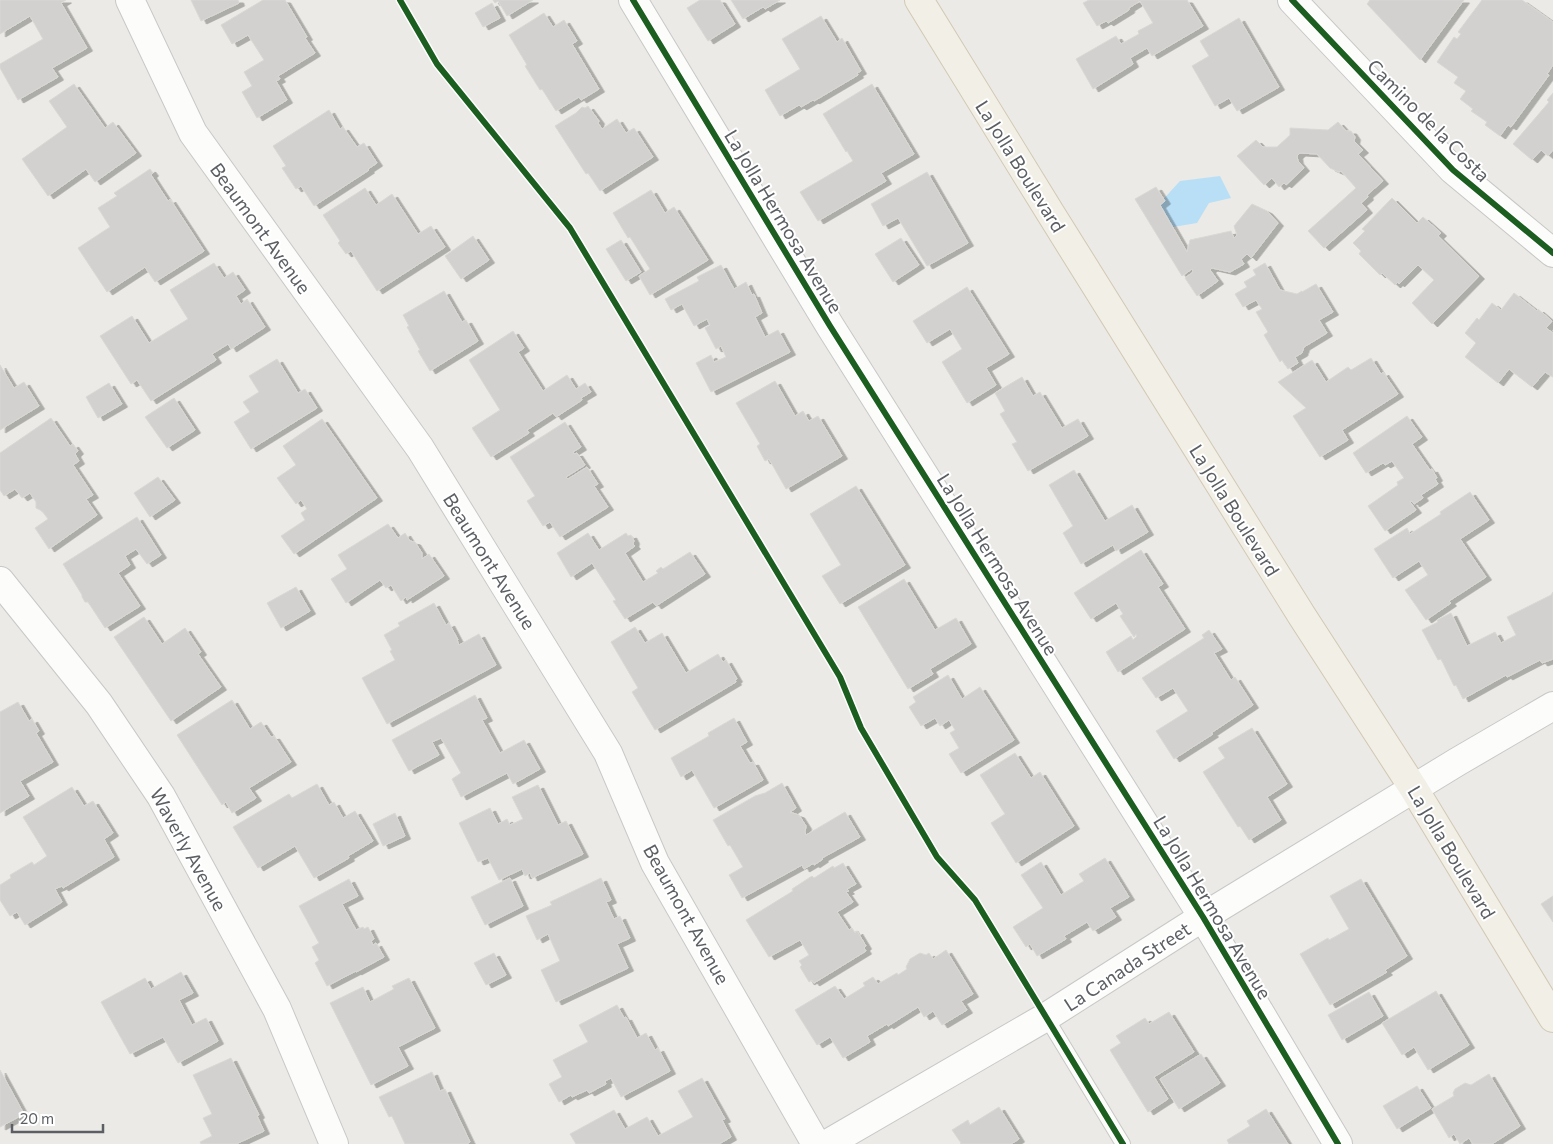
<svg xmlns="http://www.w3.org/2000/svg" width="1553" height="1144" font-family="Commissioner,sans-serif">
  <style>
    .water { fill: #b9dff6 }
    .building { fill: #d2d1cf; stroke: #dad8d5; filter: url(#shadow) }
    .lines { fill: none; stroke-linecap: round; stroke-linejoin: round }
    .lane-casing { stroke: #c8c8c8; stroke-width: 16 }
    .street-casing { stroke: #c8c8c8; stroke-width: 30 }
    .secondary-casing { stroke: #c7c7c6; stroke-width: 30 }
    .primary-casing { stroke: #d2c8b4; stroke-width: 30 }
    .lane { stroke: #fcfcfb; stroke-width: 14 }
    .street { stroke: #fcfcfb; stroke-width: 28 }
    .secondary { stroke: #fcfcfb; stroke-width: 28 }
    .primary { stroke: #f2efe7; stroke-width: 28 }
    .cycleway-casing { stroke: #fff; stroke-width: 9 }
    .cycleway { stroke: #1b5e20; stroke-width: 6 }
    .labels { text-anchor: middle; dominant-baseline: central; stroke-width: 4; stroke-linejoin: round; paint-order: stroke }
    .street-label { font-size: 19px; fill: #5b5f63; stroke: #fff }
  </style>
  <defs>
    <filter id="shadow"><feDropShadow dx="5.5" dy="3" stdDeviation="0" flood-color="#0004"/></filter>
  </defs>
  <rect width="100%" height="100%" fill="#ebeae6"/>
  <path class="water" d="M1220,176L1231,198L1209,203L1197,223L1173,227L1159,204L1180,181Z"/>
  <g class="building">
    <path d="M0,0H66L61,3L87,48L52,68L58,77L18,100L0,68V64L43,39L30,16L0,34Z"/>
    <path d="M191,0H238L239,3L201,21Z"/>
    <path d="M263,0H285L307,37L305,38L315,53L278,76L280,79L276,81L287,100L257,118L242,92L252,86L244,72L264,60L248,35L232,44L221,25Z"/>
    <path d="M493,0H533L507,16L498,1L495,3Z"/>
    <path d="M700,0H720L735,24L708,41L687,8Z"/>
    <path d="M731,0H780L765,9L763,7L743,19Z"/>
    <path d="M1089,0H1187L1203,26L1152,56L1147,48L1130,58L1133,64L1093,89L1076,59L1116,36L1121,44L1139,34L1138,31L1153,23L1140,1L1129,8V10L1108,23L1106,21L1097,26L1083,3Z"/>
    <path d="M1370,0H1464L1420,60L1367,4Z"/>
    <path d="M1482,0H1522L1553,22V65L1547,74L1549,75L1511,127L1508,125L1500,136L1485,125L1487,122L1471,111L1473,109L1460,99L1466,91L1454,83L1458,77L1437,62L1454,37L1457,39L1461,34L1458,32Z"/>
    <path d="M492,3L500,18L483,27L475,13Z"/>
    <path d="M544,13L553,27L564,20L577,41L572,44L599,89L581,100L579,97L556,111L542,89L540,90L525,66L527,65L509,35Z"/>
    <path d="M821,16L837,42L842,38L861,71L857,73L858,75L814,101L813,100L801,107L799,105L780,116L765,90L800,69L782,39Z"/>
    <path d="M1239,18L1279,87L1237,111L1229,98L1215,106L1192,66L1209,56L1200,41Z"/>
    <path d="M74,84L105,128L113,122L136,153L95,182L86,169L48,196L22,159L67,127L49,101Z"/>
    <path d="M872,84L914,154L881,173L886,181L818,221L800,192L853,161L847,151L846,152L823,114Z"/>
    <path d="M1553,93V150L1548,156L1541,150L1532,160L1513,144L1549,102L1547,100Z"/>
    <path d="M588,106L599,121L598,123L602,129L617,119L626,133L634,128L653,157L600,191L588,173L586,174L555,126L576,113L582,107L585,108Z"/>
    <path d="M329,110L340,129L343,127L357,147L364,143L377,163L368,169L369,170L314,206L301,186L296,189L282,168L286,166L273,146Z"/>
    <path d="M1338,122L1346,131H1351L1355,137L1354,141L1363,150L1358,154L1383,181L1367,195L1368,197L1361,203L1367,210L1324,248L1308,231L1356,188L1341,171L1339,172L1330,168L1317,154L1300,153L1297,156L1298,161L1304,168L1286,185L1284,183L1279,187L1272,178L1264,185L1237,156L1256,140L1263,147H1277L1290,135V128L1328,130Z"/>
    <path d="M150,169L153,173L151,175L168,201L170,199L204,251L155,282L145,267L107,292L78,248L110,227L98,208L117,196L114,193Z"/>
    <path d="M927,172L968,243L927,266L898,218L883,226L871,204Z"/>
    <path d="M1156,187L1165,201L1160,205L1187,252L1190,240L1231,231L1234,238L1237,235L1234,226L1252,204L1267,211L1278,223L1251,258L1247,254L1241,259L1244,264L1230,272L1212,268L1210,270L1218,281L1197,296L1185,278L1193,272L1192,269L1182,276L1135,199Z"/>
    <path d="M365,188L376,205L392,194L418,234L431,226L445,247L377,291L351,251L346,254L338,243L340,241L323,215Z"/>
    <path d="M651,190L665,213L674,207L708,260L650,295L639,276L650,269L630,237L628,238L613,213Z"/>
    <path d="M1392,198L1417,223L1423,217L1441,233L1438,236L1479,276L1432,324L1412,303L1434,280L1418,265L1399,284L1398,282L1395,285L1382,273L1380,275L1359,254L1361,251L1353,243L1365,231L1362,229Z"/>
    <path d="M473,236L489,260L461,279L445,256Z"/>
    <path d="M901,238L919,265L893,282L875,254Z"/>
    <path d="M621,240L641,272L626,281L606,249Z"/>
    <path d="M214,263L224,278L233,272L245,290L236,296L241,304L247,299L265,327L231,349L228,344L212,354L216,360L151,401L137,380L131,384L100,336L132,316L149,343L188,319L170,290Z"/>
    <path d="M1265,263L1280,290L1297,294L1302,291V292L1316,284L1333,312L1319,320L1327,333L1304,347L1302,353L1295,357L1298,363L1288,369L1282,360L1280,362L1264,335L1268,332L1256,312L1262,309L1256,300L1243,307L1235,294L1247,287L1244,282L1256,275L1253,270Z"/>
    <path d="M721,265L734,289L746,282L752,295L754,294L762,313L755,317L765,337L778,330L790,352L711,392L696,363L711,355L714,362L726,357L721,346L716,349L705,328L710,325L707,319L694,326L682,304L671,310L665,299L699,281L697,277Z"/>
    <path d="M967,287L1009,354L986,368L996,385L967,403L942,362L962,349L950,329L927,343L913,321Z"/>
    <path d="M444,291L462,322L466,320L478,341L430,371L418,351L420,350L407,327L409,326L403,315Z"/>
    <path d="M1514,293L1537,311L1538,309L1552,321L1546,328L1553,333V377L1545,372L1532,387L1509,369L1498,383L1465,357L1476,343L1465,333L1477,318L1479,320L1492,303L1501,310Z"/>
    <path d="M513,331L524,348L518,352L543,391L567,375L576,389L585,383L591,392L581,398L582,400L556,417L553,413L527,430L529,433L491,457L472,428L500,410L469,360Z"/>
    <path d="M1371,358L1381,374L1383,372L1398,394L1342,430L1348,440L1320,457L1293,416L1306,408L1278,382L1312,360L1326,382L1348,367L1351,370Z"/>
    <path d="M277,359L298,393L305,389L317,408L251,449L234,422L250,412L243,402L259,392L249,376Z"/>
    <path d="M0,365L14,388L24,382L39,406L0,430Z"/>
    <path d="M1022,377L1033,396L1040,392L1062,428L1078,419L1088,436L1028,471L1012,444L1017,442L1000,414L1005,411L995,393Z"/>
    <path d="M775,381L795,416L803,411L809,421L818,416L842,456L786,489L769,459L765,461L757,446L760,444L736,403Z"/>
    <path d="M109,383L122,404L98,418L86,397Z"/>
    <path d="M174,398L195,430L167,448L145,417Z"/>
    <path d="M1407,416L1422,437L1412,444L1430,470L1432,469L1437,478L1435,479L1438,484L1421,495L1423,498L1414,504L1412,501L1410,502L1416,510L1385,531L1368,506L1398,485L1397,482L1404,478L1392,461L1385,465L1383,463L1366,473L1353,453Z"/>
    <path d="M51,418L70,446L73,444L78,451L75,454L79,461L73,465L93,495L86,499L97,515L49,549L35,528L48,519L42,511L36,508V502L30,493L22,498L15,489L4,496L0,490V453Z"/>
    <path d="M322,419L377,498L294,554L281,536L305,520L301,513L307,509L301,500L296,504L277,478L296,465L283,446Z"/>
    <path d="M565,422L581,447L573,452L574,454L577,453L585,465L566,477L568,479L587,467L598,484L594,486L608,507L560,537L550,522L543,526L527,501L535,496L510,457Z"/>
    <path d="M1074,470L1105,521L1132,505L1148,532L1116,551L1113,545L1081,564L1063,533L1073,526L1049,485Z"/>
    <path d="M158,477L175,500L150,517L134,493Z"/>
    <path d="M856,486L905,565L840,604L822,576L841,565L810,514Z"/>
    <path d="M1470,492L1489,520L1460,539L1486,577L1449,601L1451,603L1426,620L1405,590L1428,575L1419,561L1393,578L1374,549L1407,528L1410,534L1441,514L1440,512Z"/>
    <path d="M137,517L161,555L147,564L136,549L125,556L130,565L118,573L140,606L105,628L88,602H85L82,597V595L63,564Z"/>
    <path d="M388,524L398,538L405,533L410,541L415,542L422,553V559L429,554L444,576L407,600L406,597L401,601L391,585L386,588L380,580L346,603L331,579L347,569L338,555Z"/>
    <path d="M588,533L599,550L626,533L628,536L631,535L634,541L633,544L635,546L625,553L643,582L658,573L656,571L661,567L663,569L690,552L705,574L656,606L653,602L625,619L613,601L616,600L592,563L571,577L557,553Z"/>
    <path d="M1141,550L1163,584L1158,587L1185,629L1118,672L1106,652L1131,636L1133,640L1137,636L1136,634L1134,637L1120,616L1123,614L1116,603L1091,619L1074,593Z"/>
    <path d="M904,579L935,630L956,618L971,644L930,669L933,674L908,689L858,607Z"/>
    <path d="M296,587L310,611L281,628L267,603Z"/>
    <path d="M1553,592V659L1542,663L1540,660L1507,677L1506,675L1463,699L1456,685L1454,686L1441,659L1438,660L1422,630L1438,622L1437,620L1451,613L1467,646L1495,632L1501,643L1516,635L1507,617L1551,595Z"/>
    <path d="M434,603L446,625L449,623L458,640H457L459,645L479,634L496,665L387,724L362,678L395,660L390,651L392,650L384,635L400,626L398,623Z"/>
    <path d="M144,617L162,644L185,628L201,652L198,654L221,687L171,721L114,637Z"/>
    <path d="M635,627L645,643L662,633L686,673L718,654L723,662L726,660L737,679L735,680L736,682L655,730L632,692L638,688L611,642Z"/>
    <path d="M1209,630L1222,649L1214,653L1231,680L1235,677L1253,705L1211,733L1213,734L1174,759L1156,731L1188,711L1173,688L1156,698L1142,678L1204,638L1202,635Z"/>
    <path d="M948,675L962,699L980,687L1014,740L961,773L949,754L959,748L950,733L955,730L949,720L940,726L935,718L921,726L909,707L916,702L913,697Z"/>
    <path d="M475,695L487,718L482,720L500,753L524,740L540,769L513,784L507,773L461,797L452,779L461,773L441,738L432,742L439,755L409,771L392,740Z"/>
    <path d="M232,700L250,729L261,722L271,737L274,736L291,762L249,788L256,798L232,813L226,802L222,805L177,735Z"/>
    <path d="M18,702L29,721L32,719L39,731L36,733L53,762L20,781L29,796L0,813V712Z"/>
    <path d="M734,718L747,742L740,746L750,763L753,762L763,780L714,808L692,770L681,777L671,758L709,736L708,733Z"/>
    <path d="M1252,728L1287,784L1267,797L1281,820L1249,840L1240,826L1238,827L1203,772L1225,758L1218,748Z"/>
    <path d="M1015,753L1031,778L1040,772L1074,826L1016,863L991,823L1005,814L980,775Z"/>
    <path d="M782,783L796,808L790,812L799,815L806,826L805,832L806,835L845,812L860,837L822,858L823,859L814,865V863L804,869L802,865L742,898L729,875L743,867L730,845L728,846L713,820L755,796L765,793Z"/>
    <path d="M317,784L329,805L334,802L343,818L355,811L373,841L348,856L349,858L314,878L295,846L258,868L233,827L289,794L292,798Z"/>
    <path d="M538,785L558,825L566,821L583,854L532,878L530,873L525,876L522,869L499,880L488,858L478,862L459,823L490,808L498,824L507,819L510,825L523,819L512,797Z"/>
    <path d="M72,787L84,806L93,801L113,833L104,839L114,857L63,888L62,886L55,889L62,902L25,925L17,912L10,916L0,900V885L11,878L10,875L32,862L34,865L47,856L23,817Z"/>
    <path d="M395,813L405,836L383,846L373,824Z"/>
    <path d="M1105,858L1129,897L1110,908L1116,917L1093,931L1087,922L1064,936L1066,939L1037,956L1030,944L1026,947L1013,927L1043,908L1021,875L1041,862L1061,895L1084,881L1079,874Z"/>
    <path d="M843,863L856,884L847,889L849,891L846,892L853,902L837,912L849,930L852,928L855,933L857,931L866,946L864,948L866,951L814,983L812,980L809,982L800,967L802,965L799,961L809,955L800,940L769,957L746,920L793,891L792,889L812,876L814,878L833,866L834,868Z"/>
    <path d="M510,878L523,906L485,925L471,897Z"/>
    <path d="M601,878L611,900L606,902L614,919L620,916L630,938L617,944L628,968L556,1002L541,970L560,961L548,934L537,940L526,916L552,905L550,902Z"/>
    <path d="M349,879L358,896L342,904L356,930L363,927L364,929L368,927L374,939L371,941L373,945L376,943L384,957L356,972V971L327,986L315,963L319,960L312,947L319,943L299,906Z"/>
    <path d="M1361,879L1407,956L1385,970L1387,972L1330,1005L1300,954L1328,938L1329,940L1349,929L1330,896Z"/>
    <path d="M1553,896V922L1541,904Z"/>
    <path d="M946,950L973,994L961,1001L967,1010L942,1025L933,1011L924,1017L918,1007L888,1026L887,1024L867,1036L870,1042L843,1058L830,1037L817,1045L795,1010L835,986L844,999L865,986L863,983L873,977L878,984L897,973L898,975L907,969L906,967L910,959L920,953L926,955L929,953L933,959Z"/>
    <path d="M494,953L506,975L486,985L474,963Z"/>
    <path d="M181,972L193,993L179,1000L192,1025L206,1018L218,1041L178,1063L163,1037L130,1054L101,1002L145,978L151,989Z"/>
    <path d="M409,978L435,1028L398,1047L408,1066L371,1085L330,1003L363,987L370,1002L394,989L392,986Z"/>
    <path d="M1436,991L1469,1045L1428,1070L1414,1047L1402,1055L1382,1023Z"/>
    <path d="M1369,992L1383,1016L1342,1040L1328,1015Z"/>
    <path d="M617,1005L624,1018L626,1017L637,1038L646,1033L655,1050L658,1048L670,1071L621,1097L611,1078L605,1081L606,1084L589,1093L587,1090L572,1097L571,1095L559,1102L549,1084L562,1077L553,1060L588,1042L579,1025Z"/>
    <path d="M1169,1012L1194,1052L1154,1077L1168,1099L1148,1112L1110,1050L1121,1043L1116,1036L1145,1018L1149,1024Z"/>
    <path d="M1201,1054L1220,1083L1179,1109L1160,1079Z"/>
    <path d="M231,1058L259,1115L257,1116L264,1131L236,1144H201L200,1142L212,1136L203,1118L212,1114L193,1075Z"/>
    <path d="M0,1070L24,1114L0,1127Z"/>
    <path d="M432,1072L440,1091L445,1089L470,1142L467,1144H405L392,1116L389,1117L379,1097Z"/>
    <path d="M1489,1074L1520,1126L1492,1144H1473L1469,1138L1460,1144L1454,1134L1449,1138L1432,1109L1454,1096L1453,1093L1455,1089L1465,1083L1471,1085Z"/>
    <path d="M702,1078L725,1119L722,1120L731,1137L719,1144H576L570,1134L614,1110L625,1129L647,1117L658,1136L693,1117L678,1091Z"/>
    <path d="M1417,1086L1431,1108L1397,1129L1383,1106Z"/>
    <path d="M999,1107L1019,1139L1011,1144H960L961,1143L952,1130L968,1120L970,1125Z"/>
    <path d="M1266,1109L1288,1144H1229L1227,1140L1250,1126L1247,1121Z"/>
  </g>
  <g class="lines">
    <g class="lane-casing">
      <path id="lane" d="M1046,1017L1123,1144"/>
    </g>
    <g class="street-casing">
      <g id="street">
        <path d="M130,0L193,133L420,448L608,753L655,863L816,1144"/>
        <path d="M633,0L830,326L1203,917L1338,1144"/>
        <path d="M0,581L99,704L161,796L277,1009L334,1144"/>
        <path d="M827,1144L1046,1017L1203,917L1457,762L1553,706"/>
      </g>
    </g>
    <g class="secondary-casing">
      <path id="secondary" d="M1292,0L1453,170L1553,253"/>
    </g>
    <g class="primary-casing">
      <path id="primary" d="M919,0L1051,214L1302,616L1414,789L1553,1018"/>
    </g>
    <use href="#lane" class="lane"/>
    <use href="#street" class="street"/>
    <use href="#secondary" class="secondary"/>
    <use href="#primary" class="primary"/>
    <g class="cycleway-casing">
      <g id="cycleway">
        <path d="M400,0L437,64L570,228L840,677L861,728L937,857L975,900L1123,1144"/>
        <path d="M633,0L830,326L1203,917L1338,1144"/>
        <path d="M1292,0L1453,170L1553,253"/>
      </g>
    </g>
    <use href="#cycleway" class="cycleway"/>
  </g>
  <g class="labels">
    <g class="street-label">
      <text transform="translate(1429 120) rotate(45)">Camino de la Costa</text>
      <text transform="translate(1021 166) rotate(58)">La Jolla Boulevard</text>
      <text transform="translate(784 221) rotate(59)">La Jolla Hermosa Avenue</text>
      <text transform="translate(261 228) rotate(54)">Beaumont Avenue</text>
      <text transform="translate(1235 510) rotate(58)">La Jolla Boulevard</text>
      <text transform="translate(490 561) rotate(58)">Beaumont Avenue</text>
      <text transform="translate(998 564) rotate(58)">La Jolla Hermosa Avenue</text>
      <text transform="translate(189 849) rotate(61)">Waverly Avenue</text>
      <text transform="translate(1452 852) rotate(59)">La Jolla Boulevard</text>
      <text transform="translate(1213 907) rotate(59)">La Jolla Hermosa Avenue</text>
      <text transform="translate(687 914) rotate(61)">Beaumont Avenue</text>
      <text transform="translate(1127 966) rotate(-33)">La Canada Street</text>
    </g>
  </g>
  <path d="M12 1124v8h91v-8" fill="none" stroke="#5b5f63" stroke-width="2.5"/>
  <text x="20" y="1124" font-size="15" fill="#5b5f63" stroke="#ffffff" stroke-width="4" paint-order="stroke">20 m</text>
</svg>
